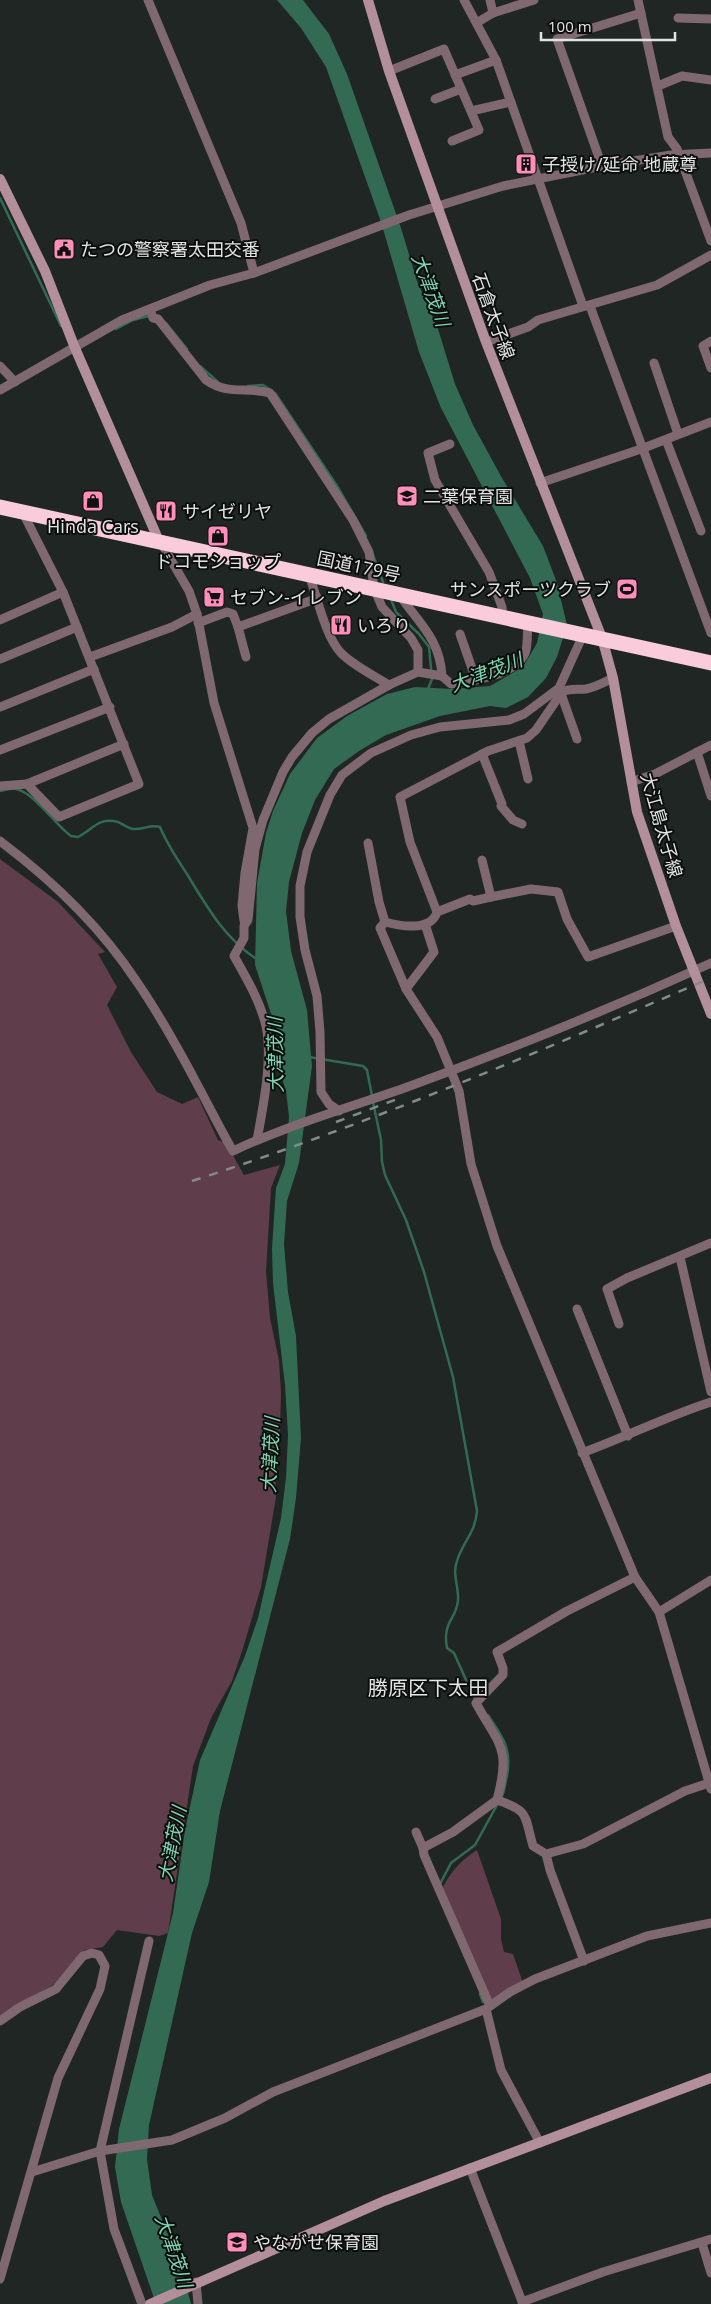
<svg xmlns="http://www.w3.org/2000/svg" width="711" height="2304" font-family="'Open Sans','Noto Sans JP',sans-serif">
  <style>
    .green { fill: #603d4a }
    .water { fill: #336a54 }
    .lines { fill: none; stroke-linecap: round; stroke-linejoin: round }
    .stream { stroke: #336a54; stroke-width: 2.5 }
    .street { stroke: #7f6870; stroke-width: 9 }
    .secondary { stroke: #b38e9b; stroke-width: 10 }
    .highway { stroke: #f9cbdb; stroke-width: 15 }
    .rail { stroke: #848a87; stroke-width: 2.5; stroke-dasharray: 9 9; stroke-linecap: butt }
    .labels { text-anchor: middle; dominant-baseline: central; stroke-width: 4; stroke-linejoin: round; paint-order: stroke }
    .poi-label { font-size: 18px; fill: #e0e5e3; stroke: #0b0e0d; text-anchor: start }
    .street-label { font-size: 18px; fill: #e0e5e3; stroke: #0b0e0d }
    .water-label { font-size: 19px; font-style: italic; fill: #7ed5b0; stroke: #0b0e0d }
    .quarter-label { font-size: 20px; fill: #e0e5e3; stroke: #0b0e0d }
  </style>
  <rect width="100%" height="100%" fill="#1f2623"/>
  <g class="green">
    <path d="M0,859L58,902L105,952L98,954L117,987L107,1005L131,1052L157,1092L182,1104L198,1097L218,1140L226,1143L244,1175L280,1165L271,1188L266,1271L270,1318L279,1361L281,1393L280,1429L275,1462L276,1497L261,1587L244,1645L232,1681L211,1718L193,1766L168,1933L159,1936L117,1930L103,1947L84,1950L56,1983L0,2016Z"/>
    <path d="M477,1850L501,1919V1939L504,1952L513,1954L523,1983L490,2000L442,1889C451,1871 460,1861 477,1850Z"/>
  </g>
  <path class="water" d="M277,0H303L329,34L347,74L401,228L417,281L438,329L455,384L473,425L502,478L543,546L557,583L567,625L557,657L546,678L528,697L506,708L490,706L440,716L386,735L359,751L334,769L315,800L302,833L289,882L286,911L291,951L307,1010L312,1066L299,1163L287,1201L284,1244L288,1292L296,1336L301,1438L296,1498L290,1539L220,1811L209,1882L192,1933L149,2125L147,2159L152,2195L182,2270L191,2304H156L121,2202L115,2167L119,2129L173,1913L185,1830L200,1760L245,1656L258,1618L281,1518L286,1478L288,1435L285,1385L273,1283L272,1248L276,1188L285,1164L289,1117L286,1091L277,1063L279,1038L255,965L257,883L266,833L273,811L290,774L317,738L347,716L387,694L415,687L452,689L490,686L523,667L537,643L543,614L530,578L441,408L419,352L381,222L326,67L301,28Z"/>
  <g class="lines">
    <g class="stream">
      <path d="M0,198L61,326"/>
      <path d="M166,323L187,349"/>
      <path d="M116,329L133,320L149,316"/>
      <path d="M200,366L218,382"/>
      <path d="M248,386L263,385L271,390"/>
      <path d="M275,393L337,486L366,536"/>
      <path d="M373,555L383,582"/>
      <path d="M390,597L396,612L419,634L429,647L432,679L428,689"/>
      <path d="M0,791C5,790 11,788 16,789C35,793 55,825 71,836L78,837C93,829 99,817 118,822C123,824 127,828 133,829C143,830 150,824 160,827C167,844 177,859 187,874C207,907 225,939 258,960"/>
      <path d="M309,1057L363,1066L367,1070L372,1096"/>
      <path d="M373,1102L381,1140L382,1162L385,1175L406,1220L424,1272L453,1377L477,1511C475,1534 463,1541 457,1561C452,1574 459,1587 458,1600C457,1619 442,1621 447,1648L454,1653L475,1700"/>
      <path d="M488,1715C503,1738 512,1748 507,1776C505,1783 505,1790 502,1796"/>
      <path d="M440,1884L451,1863L475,1845L497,1805"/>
      <path d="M480,1994L483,2002"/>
    </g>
    <g class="street">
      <path d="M148,0L241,223L254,273"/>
      <path d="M464,0L496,60L583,306"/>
      <path d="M490,0L493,13"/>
      <path d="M638,0L668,137L677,149L711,241"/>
      <path d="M678,18L711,19"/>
      <path d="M478,22L493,13L534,0"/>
      <path d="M389,71L444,49L479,130L452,141"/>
      <path d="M455,75L496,60"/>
      <path d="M658,86L682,76L711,80"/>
      <path d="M435,99L461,89"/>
      <path d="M471,111L511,102"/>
      <path d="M602,166L557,39L641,13"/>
      <path d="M590,306L711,633"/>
      <path d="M150,309L153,318L158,319L206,380C229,396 246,386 270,393L353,520L369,552L374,588L382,607L411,638L418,650V672"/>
      <path d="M711,341L703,346L711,368"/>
      <path d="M486,342L528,327L538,320L657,285L711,255"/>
      <path d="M654,363L678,434"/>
      <path d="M0,366L15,382"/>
      <path d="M0,390L122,320L210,285L254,273L409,215L503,186L602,166L671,155L711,153"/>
      <path d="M666,440L701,531"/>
      <path d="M450,444L428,453L435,480L489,572L502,607L503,618"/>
      <path d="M540,483L641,449L711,422"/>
      <path d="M160,541L189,591L197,614L214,703L253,828L245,873L242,906L244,921"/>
      <path d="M309,575C317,596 325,636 341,653C354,666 373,675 389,685"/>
      <path d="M399,594C418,623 440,638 442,676L451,684C473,680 519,676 526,650C528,642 527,631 528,623"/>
      <path d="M0,620L63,592"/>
      <path d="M198,623L227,612L233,614L238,627L318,598"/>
      <path d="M238,627L246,657"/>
      <path d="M460,634L476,680"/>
      <path d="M90,657L172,627L197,614"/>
      <path d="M0,659L77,627"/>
      <path d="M559,688L577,739"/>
      <path d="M0,707L94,669"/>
      <path d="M519,741L528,779"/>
      <path d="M0,750L110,707"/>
      <path d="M697,752L711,796"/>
      <path d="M482,754L502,804L501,806L513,820L522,824"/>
      <path d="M631,782L655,774L711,745"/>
      <path d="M27,784L124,744"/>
      <path d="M0,786L27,784L59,817L139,784L63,592L22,511"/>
      <path d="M0,841C52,880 101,927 137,982C159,1014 179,1050 197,1084C209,1106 220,1129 233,1151C290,1124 352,1107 410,1086C512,1049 612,1008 711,963"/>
      <path d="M368,843L379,902L385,922L380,928L406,989L437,1037L451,1071L459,1091L471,1164L497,1246L635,1577L659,1612L711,1789"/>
      <path d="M482,860L491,897L531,889L558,892L567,919L588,957L676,926"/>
      <path d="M437,912L410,842L400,797L488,751L527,738L536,730L562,692C570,688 577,690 586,689C596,687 605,682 613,678"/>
      <path d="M385,922C400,926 431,932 437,912L470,899L473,901L491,897"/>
      <path d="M406,989L434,952L425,924"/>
      <path d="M339,1111L329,1104L321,1092L320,1032L317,996L305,950L300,917V886L307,852L330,795L342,775L371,753L411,735L440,727L509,720L524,714L559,688L583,635"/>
      <path d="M257,1140C263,1107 273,1059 266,1026C260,1001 247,979 234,956L244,938V926L248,920L255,849L263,820L283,772L292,757L312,733L329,719L389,685L418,672L442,676"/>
      <path d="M680,1257L711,1392"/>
      <path d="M577,1309L628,1436"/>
      <path d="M619,1324L607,1289L627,1278L711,1243"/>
      <path d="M582,1453C626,1437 667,1416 711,1402"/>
      <path d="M659,1612L711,1580"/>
      <path d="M497,1800C530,1811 524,1815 533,1846L546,1854L583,1844L685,1791L709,1783"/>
      <path d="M416,1832L423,1848"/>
      <path d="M546,1854L550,1870L584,1961"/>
      <path d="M490,2006L424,1855L423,1848L453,1832L497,1800C511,1747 500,1747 476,1703L503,1675V1668L497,1652L567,1611L635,1577"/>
      <path d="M486,2009L501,2070L540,2143"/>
      <path d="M0,2021L20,2007L56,1989L83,1956L92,1953L99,1955L105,1966L100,1989L58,2078L0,2279"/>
      <path d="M470,2168L523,2304"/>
      <path d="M32,2172L100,2151L172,2140L225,2118L273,2092L486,2009L510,1992L535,1979L647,1936L711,1923"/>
      <path d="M702,2243L711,2273"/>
      <path d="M196,2282L198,2304"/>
      <path d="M522,2302L603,2272L711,2239"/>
      <path d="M142,2304L114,2229L100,2151L149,1941"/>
    </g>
    <g class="secondary">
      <path d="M368,0L389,71L486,342L602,638L613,678L637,812L676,926L711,1014"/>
      <path d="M0,179L45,271L75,348L159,541"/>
      <path d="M150,2304L384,2201L711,2078"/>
    </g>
    <path class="highway" d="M0,507L711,663"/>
    <g class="rail">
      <path d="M336,1122L400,1098"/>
      <path d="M192,1181C369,1124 541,1051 711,978"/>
    </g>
  </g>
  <defs>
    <g id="building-square" transform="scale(1.125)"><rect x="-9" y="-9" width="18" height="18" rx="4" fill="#ff8eba" stroke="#0b0e0d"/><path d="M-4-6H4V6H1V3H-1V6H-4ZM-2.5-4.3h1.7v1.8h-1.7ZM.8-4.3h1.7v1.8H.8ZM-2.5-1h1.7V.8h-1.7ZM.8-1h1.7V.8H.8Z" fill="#111"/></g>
    <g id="civic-square" transform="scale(1.125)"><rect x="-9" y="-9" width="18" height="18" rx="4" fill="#ff8eba" stroke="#0b0e0d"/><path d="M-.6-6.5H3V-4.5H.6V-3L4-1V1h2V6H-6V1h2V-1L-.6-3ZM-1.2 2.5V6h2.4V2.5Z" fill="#111"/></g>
    <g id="school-square" transform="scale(1.125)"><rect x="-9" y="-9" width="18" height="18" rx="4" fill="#ff8eba" stroke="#0b0e0d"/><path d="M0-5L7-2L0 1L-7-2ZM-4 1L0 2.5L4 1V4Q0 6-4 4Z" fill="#111"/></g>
    <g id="shop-square" transform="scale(1.125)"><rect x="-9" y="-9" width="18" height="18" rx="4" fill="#ff8eba" stroke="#0b0e0d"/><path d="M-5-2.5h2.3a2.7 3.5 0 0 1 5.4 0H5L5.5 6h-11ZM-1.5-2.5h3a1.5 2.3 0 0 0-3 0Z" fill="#111"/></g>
    <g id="restaurant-square" transform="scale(1.125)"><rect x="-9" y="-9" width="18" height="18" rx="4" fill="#ff8eba" stroke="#0b0e0d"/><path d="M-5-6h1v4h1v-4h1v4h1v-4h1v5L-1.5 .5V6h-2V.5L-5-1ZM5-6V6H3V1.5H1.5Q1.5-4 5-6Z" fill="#111"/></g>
    <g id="stadium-square" transform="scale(1.125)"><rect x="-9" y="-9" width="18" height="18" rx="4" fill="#ff8eba" stroke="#0b0e0d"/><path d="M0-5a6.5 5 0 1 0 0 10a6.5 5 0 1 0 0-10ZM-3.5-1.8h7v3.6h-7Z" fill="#111"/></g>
    <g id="supermarket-square" transform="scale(1.125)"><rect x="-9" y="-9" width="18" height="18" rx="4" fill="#ff8eba" stroke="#0b0e0d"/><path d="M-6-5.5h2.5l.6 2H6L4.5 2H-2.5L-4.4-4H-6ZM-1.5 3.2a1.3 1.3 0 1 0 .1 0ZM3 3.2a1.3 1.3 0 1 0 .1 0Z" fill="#111"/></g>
  </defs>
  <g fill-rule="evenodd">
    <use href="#building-square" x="526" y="164"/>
    <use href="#civic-square" x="64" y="249"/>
    <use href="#school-square" x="407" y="496"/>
    <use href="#shop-square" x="93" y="501"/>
    <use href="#restaurant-square" x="166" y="511"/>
    <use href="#shop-square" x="218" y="536"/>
    <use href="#stadium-square" x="627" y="589"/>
    <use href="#supermarket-square" x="214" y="597"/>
    <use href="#restaurant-square" x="341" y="625"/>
    <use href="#school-square" x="237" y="2242"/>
  </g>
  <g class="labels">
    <g class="poi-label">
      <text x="542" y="164">子授け/延命 地蔵尊</text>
      <text x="80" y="249">たつの警察署太田交番</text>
      <text x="423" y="496">二葉保育園</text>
      <text x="182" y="511">サイゼリヤ</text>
      <text x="93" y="526" text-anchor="middle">Hinda Cars</text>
      <text x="218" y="561" text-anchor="middle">ドコモショップ</text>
      <text x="611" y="589" text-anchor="end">サンスポーツクラブ</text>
      <text x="230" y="597">セブン-イレブン</text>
      <text x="357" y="625">いろり</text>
      <text x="253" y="2242">やながせ保育園</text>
    </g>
    <g class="street-label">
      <text transform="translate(494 316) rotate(70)">石倉太子線</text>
      <text transform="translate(359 566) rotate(12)">国道179号</text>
      <text transform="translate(662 825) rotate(74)">大江島太子線</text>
    </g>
    <g class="water-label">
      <text transform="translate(431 290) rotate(70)">大津茂川</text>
      <text transform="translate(486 672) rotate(-21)">大津茂川</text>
      <text transform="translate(275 1055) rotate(-91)">大津茂川</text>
      <text transform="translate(270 1455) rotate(-87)">大津茂川</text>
      <text transform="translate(172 1844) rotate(-79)">大津茂川</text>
      <text transform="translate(174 2251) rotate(71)">大津茂川</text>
    </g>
    <g class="quarter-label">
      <text x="428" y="1687">勝原区下太田</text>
    </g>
  </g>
  <path d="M541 32v8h134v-8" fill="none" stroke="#e0e5e3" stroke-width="2.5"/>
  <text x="548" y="32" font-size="15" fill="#e0e5e3" stroke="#0b0e0d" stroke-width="4" paint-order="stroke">100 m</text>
</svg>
